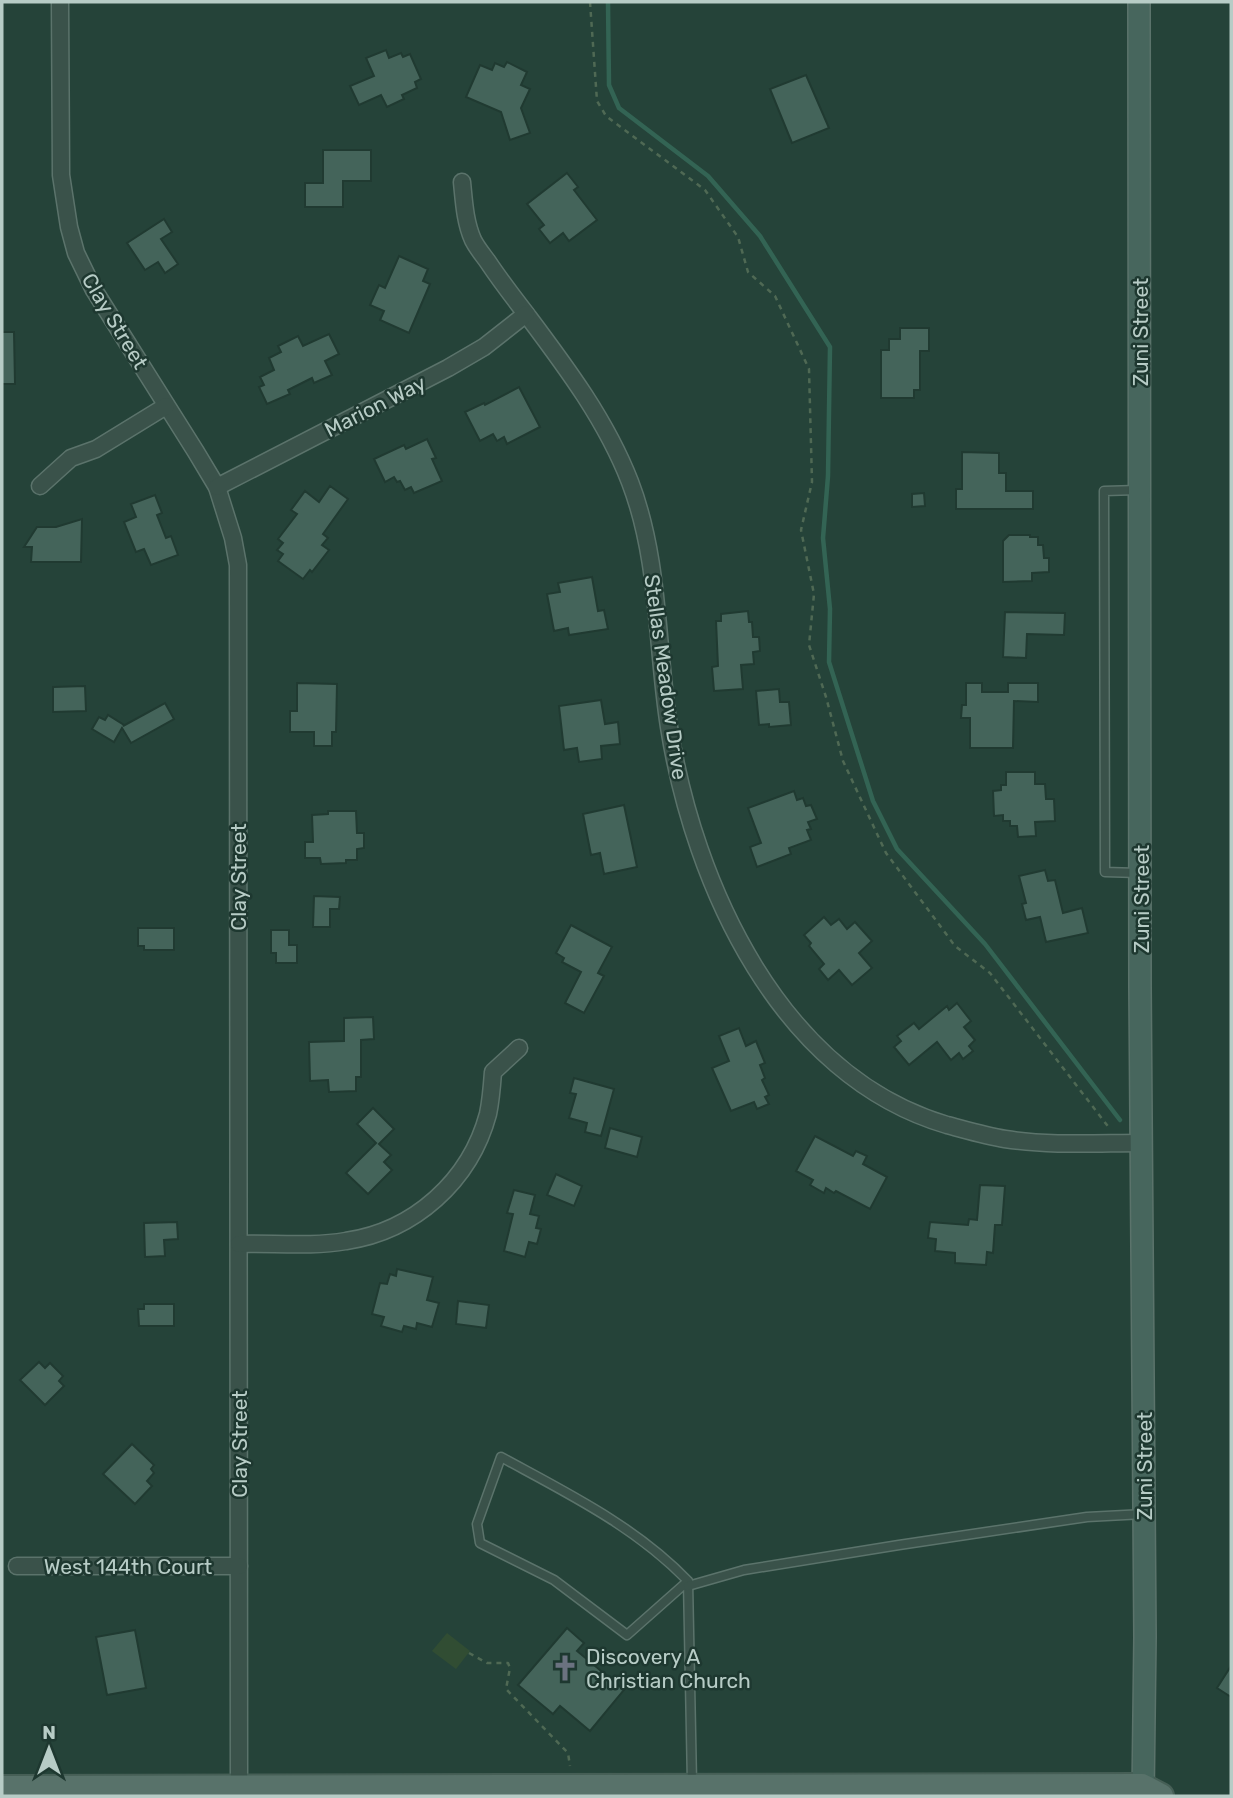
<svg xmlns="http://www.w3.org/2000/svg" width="1233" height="1798" font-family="Rubik,sans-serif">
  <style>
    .green { fill: #314d33 }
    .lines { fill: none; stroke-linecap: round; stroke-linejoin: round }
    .stream { stroke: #336454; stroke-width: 4.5 }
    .building { fill: #44645a; stroke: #203a31; stroke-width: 2 }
    .lane-casing { stroke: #5b736b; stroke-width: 11 }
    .street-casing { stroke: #5b736b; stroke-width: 19 }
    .secondary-casing { stroke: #5b736b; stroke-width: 24 }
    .primary-casing { stroke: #465f56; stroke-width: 28 }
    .path { stroke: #4f6954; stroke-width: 2.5; stroke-dasharray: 5 5; stroke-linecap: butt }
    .lane { stroke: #3a524a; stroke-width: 8 }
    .street { stroke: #3a524a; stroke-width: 16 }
    .secondary { stroke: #47665d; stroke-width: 21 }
    .primary { stroke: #58726a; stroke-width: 24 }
    .labels { text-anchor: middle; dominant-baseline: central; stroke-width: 5; stroke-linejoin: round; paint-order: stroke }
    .street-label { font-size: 21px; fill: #b7ccc6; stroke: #1e3830 }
    .poi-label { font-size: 21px; fill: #b7ccc6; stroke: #1e3830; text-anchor: start }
  </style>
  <rect width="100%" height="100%" fill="#254339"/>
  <path class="green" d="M447,1633L470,1651L456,1669L432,1651Z"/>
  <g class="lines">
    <path class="stream" d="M608,2L609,85L619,108L708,176L760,236L830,347L828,476L823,538L830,609L829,662L873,801L897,849L985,944L1120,1120"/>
  </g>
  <g class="building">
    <path d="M386,50L389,58L401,53L403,57L410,54L421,79L415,82L417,88L402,95L404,99L387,107L381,95L359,105L350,86L374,76L366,58Z"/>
    <path d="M507,62L527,72L521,85L530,89L521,108L530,133L510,140L501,112L466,97L480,65L492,70L495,63L504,67Z"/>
    <path d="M806,75L829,128L792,143L770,89Z"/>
    <path d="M323,150H371V181H343V207H305V183H323Z"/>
    <path d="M567,173L578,187L574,190L597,220L569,241L563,233L550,243L539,229L544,225L527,204Z"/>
    <path d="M164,219L172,232L161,239L178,264L165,273L158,262L145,270L127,243Z"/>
    <path d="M399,256L428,269L423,281L430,284L409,333L380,320L384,311L370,305L379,285L385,288Z"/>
    <path d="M900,328H929V351H920V390H914V398H881V350H889V339H900Z"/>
    <path d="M2,332H14L15,384H2Z"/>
    <path d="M329,334L339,354L325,361L332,375L314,383L312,378L288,390L290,394L267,404L259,387L264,385L260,377L274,370L269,358L281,352L278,346L298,336L303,346Z"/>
    <path d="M519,387L540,427L507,444L504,437L497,441L493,434L480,441L465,412L484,403L485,405Z"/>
    <path d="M427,439L436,458L432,459L442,481L414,493L411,487L405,490L400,481L397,482L394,477L385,482L374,459L404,445L406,449Z"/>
    <path d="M962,452L999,453V473H1006V491H1033V509H956V489H962Z"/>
    <path d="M330,486L348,499L323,534L328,538L322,545L329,550L312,572L310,570L303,579L278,561L283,554L277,550L283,543L278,539L297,514L291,510L305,491L319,502Z"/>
    <path d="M924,493L925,506L912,507V494Z"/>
    <path d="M155,495L162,513L157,515L166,538L171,536L178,555L151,565L144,549L136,552L124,522L136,517L131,504Z"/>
    <path d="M82,519L81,562H31L32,547H24L37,527H56Z"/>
    <path d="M1009,535H1030V537H1038V545H1043L1044,558H1049V572L1032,573V581L1003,582V541Z"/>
    <path d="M592,577L598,611L604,610L608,629L569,635L568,628L554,631L547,594L560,592L558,583Z"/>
    <path d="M748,611L749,622H752L753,637H759L760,651L753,652L754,664L741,665L743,689L714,691L712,667L718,666L716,621H721V614Z"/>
    <path d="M1005,612L1065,613L1064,635L1027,634L1026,658L1003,657Z"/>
    <path d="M297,683L337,684L336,732H332V746H314V732H290V711H297Z"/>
    <path d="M966,683H982V692H1008V683H1038V702L1014,701L1013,748H970V718H961L962,705H966Z"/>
    <path d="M85,686L86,711L53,712V687Z"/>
    <path d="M779,689L780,702H789L791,725L769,727V724L759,725L756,691Z"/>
    <path d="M601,700L605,724L618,722L620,744L601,746L602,759L579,762L577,748L564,750L559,706Z"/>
    <path d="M165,703L174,719L131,743L122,728L114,742L92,729L99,717L105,720L108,715L124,725L123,726Z"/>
    <path d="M1006,772H1035V784H1045L1046,799H1054L1055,821L1035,822L1036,836L1018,837L1017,826H1010V821H1003V815L994,816L993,791L1001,790V785H1006Z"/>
    <path d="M794,791L797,800L803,798L806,806L811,805L817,819L808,822L811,829L807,830L811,840L789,848L791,854L757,867L750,847L761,843L748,808Z"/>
    <path d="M624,805L637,867L604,874L600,853L591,855L583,814Z"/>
    <path d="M328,811H356L357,833H364V848L357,849V860H346V863L321,864L320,858H305V842H313L312,815L328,814Z"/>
    <path d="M1045,870L1048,881L1055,880L1063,913L1082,908L1088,933L1046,942L1040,917L1026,920L1022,904L1026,903L1019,876Z"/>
    <path d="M314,896L340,897L339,909H330V927H313Z"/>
    <path d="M824,917L831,925L839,919L847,929L855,922L872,941L859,953L872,968L852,985L839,970L828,980L819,969L824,964L809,946L811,943L804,935Z"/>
    <path d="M571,925L612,947L598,973L604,976L584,1013L565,1003L581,972L562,962L564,958L556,953Z"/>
    <path d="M138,928H174V950H144V946H138Z"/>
    <path d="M271,930H289V945H297V963H276V953H271Z"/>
    <path d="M957,1003L971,1021L964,1027L975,1040L969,1046L973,1051L963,1059L959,1053L951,1060L937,1042L909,1065L894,1047L901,1041L897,1036L914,1023L919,1029L947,1006L949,1010Z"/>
    <path d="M373,1017L374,1039L361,1040V1077H356V1091L329,1092L328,1080L310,1081L309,1042L344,1041V1018Z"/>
    <path d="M739,1028L746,1046L756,1041L765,1063L760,1065L765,1078L762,1080L769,1095L765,1097L769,1104L757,1109L754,1102L731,1111L712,1068L729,1061L719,1036Z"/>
    <path d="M574,1078L614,1089L601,1136L585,1132L587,1123L569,1118L576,1094L570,1093Z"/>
    <path d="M373,1108L394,1129L379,1144L391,1155L384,1162L392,1170L368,1194L346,1173L376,1143L357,1124Z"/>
    <path d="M610,1128L642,1137L637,1157L605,1148Z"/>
    <path d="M815,1136L853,1156L856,1151L867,1156L863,1164L887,1177L870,1209L836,1191L834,1193L826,1188L824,1193L810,1185L813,1180L796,1171Z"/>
    <path d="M556,1174L582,1186L574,1206L547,1195Z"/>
    <path d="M980,1185L1005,1186L1002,1225H995L993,1253L987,1252L986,1265L955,1263V1253L935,1251L936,1239L928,1238L930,1222L968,1225L969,1219L977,1220Z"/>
    <path d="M514,1190L535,1195L530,1214L539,1216L536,1228L541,1229L537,1244L529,1242L525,1257L504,1251L513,1214L507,1213Z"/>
    <path d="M177,1222L178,1239L164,1240L165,1256L145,1257L144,1223Z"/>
    <path d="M397,1269L433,1277L427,1300L439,1303L432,1327L417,1323L416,1329L404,1326L402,1332L381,1326L384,1317L372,1314L380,1283L387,1284L390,1274L396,1276Z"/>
    <path d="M458,1301L489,1305L486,1328L456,1324Z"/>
    <path d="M144,1304H174V1326H139L138,1309H144Z"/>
    <path d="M39,1362L45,1368L50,1363L63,1376L59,1381L64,1386L45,1405L20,1380Z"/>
    <path d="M132,1444L154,1465L151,1469L154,1473L147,1481L152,1486L135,1504L103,1474Z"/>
    <path d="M567,1628L584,1643L577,1651L624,1690L590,1731L560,1706L553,1714L518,1685Z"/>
    <path d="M135,1630L146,1688L107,1695L96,1637Z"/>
    <path d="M1231,1666V1697L1217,1688Z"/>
  </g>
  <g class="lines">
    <g class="lane-casing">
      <g id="lane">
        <path d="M1138,490L1104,491L1105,872L1139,873"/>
        <path d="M688,1581L627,1635L554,1580L480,1543L477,1524L501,1457C567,1493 635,1526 688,1581L692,1783"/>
        <path d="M688,1586L744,1570L899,1545L1087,1517L1144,1514"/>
      </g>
    </g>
    <g class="street-casing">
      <g id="street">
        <path d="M60,2L61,175L69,227L76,253L94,290L196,452L217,487L233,538L238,565L239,1796"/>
        <path d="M462,182C464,202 465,222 473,240C477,248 483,255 488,262C500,280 513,297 527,315C566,367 606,420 630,482C660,560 656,645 669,727C694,885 780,1076 947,1125C966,1130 986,1136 1005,1139C1050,1146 1097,1143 1142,1143"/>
        <path d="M40,486L71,458L96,449L166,406"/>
        <path d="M217,487L448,368L484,347L526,314"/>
        <path d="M239,1244C274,1243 311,1247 346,1241C414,1231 470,1181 488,1114C491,1100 492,1086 493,1072L519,1048"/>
        <path d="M17,1566H239"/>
      </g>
    </g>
    <g class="secondary-casing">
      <path id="secondary" d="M1139,2L1140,987L1145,1637L1143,1796"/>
    </g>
    <g class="primary-casing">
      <path id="primary" d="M2,1788L1142,1786L1161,1796"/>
    </g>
    <g class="path">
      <path d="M590,2L597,101L606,116L705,190L738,237L748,272L775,296L809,369L812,482L801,530L814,594L809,645L826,697L843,761L886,853L955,946L990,973L1110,1129"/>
      <path d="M469,1653L487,1663H508L510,1668L506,1689L568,1753L570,1766"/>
    </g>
    <use href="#lane" class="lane"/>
    <use href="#street" class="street"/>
    <use href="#secondary" class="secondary"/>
    <use href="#primary" class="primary"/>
  </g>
  <defs>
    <g id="church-bare" transform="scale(2.1)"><path d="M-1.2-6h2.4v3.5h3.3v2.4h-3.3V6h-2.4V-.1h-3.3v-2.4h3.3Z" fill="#6b7280" stroke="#1e3830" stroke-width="2.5" paint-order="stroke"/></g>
  </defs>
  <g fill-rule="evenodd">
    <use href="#church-bare" x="565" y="1668"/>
  </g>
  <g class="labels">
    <g class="street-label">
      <text transform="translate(115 321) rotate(59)">Clay Street</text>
      <text transform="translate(1140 332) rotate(-90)">Zuni Street</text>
      <text transform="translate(375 406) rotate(-27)">Marion Way</text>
      <text transform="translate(666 677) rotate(82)">Stellas Meadow Drive</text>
      <text transform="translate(238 877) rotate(-90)">Clay Street</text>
      <text transform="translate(1141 899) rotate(-90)">Zuni Street</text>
      <text transform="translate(239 1444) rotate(-90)">Clay Street</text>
      <text transform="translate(1144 1466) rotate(-90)">Zuni Street</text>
      <text x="128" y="1566">West 144th Court</text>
    </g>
    <g class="poi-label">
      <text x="586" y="1656">Discovery A<tspan x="586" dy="24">Christian Church</tspan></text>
    </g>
  </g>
  <rect width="1233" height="1798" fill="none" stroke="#b7ccc6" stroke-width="7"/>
  <g transform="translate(49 1749)" stroke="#1e3830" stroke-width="5" paint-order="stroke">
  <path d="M0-5L12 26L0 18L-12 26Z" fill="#b7ccc6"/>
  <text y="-10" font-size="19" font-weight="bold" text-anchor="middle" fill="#b7ccc6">N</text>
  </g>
</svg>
